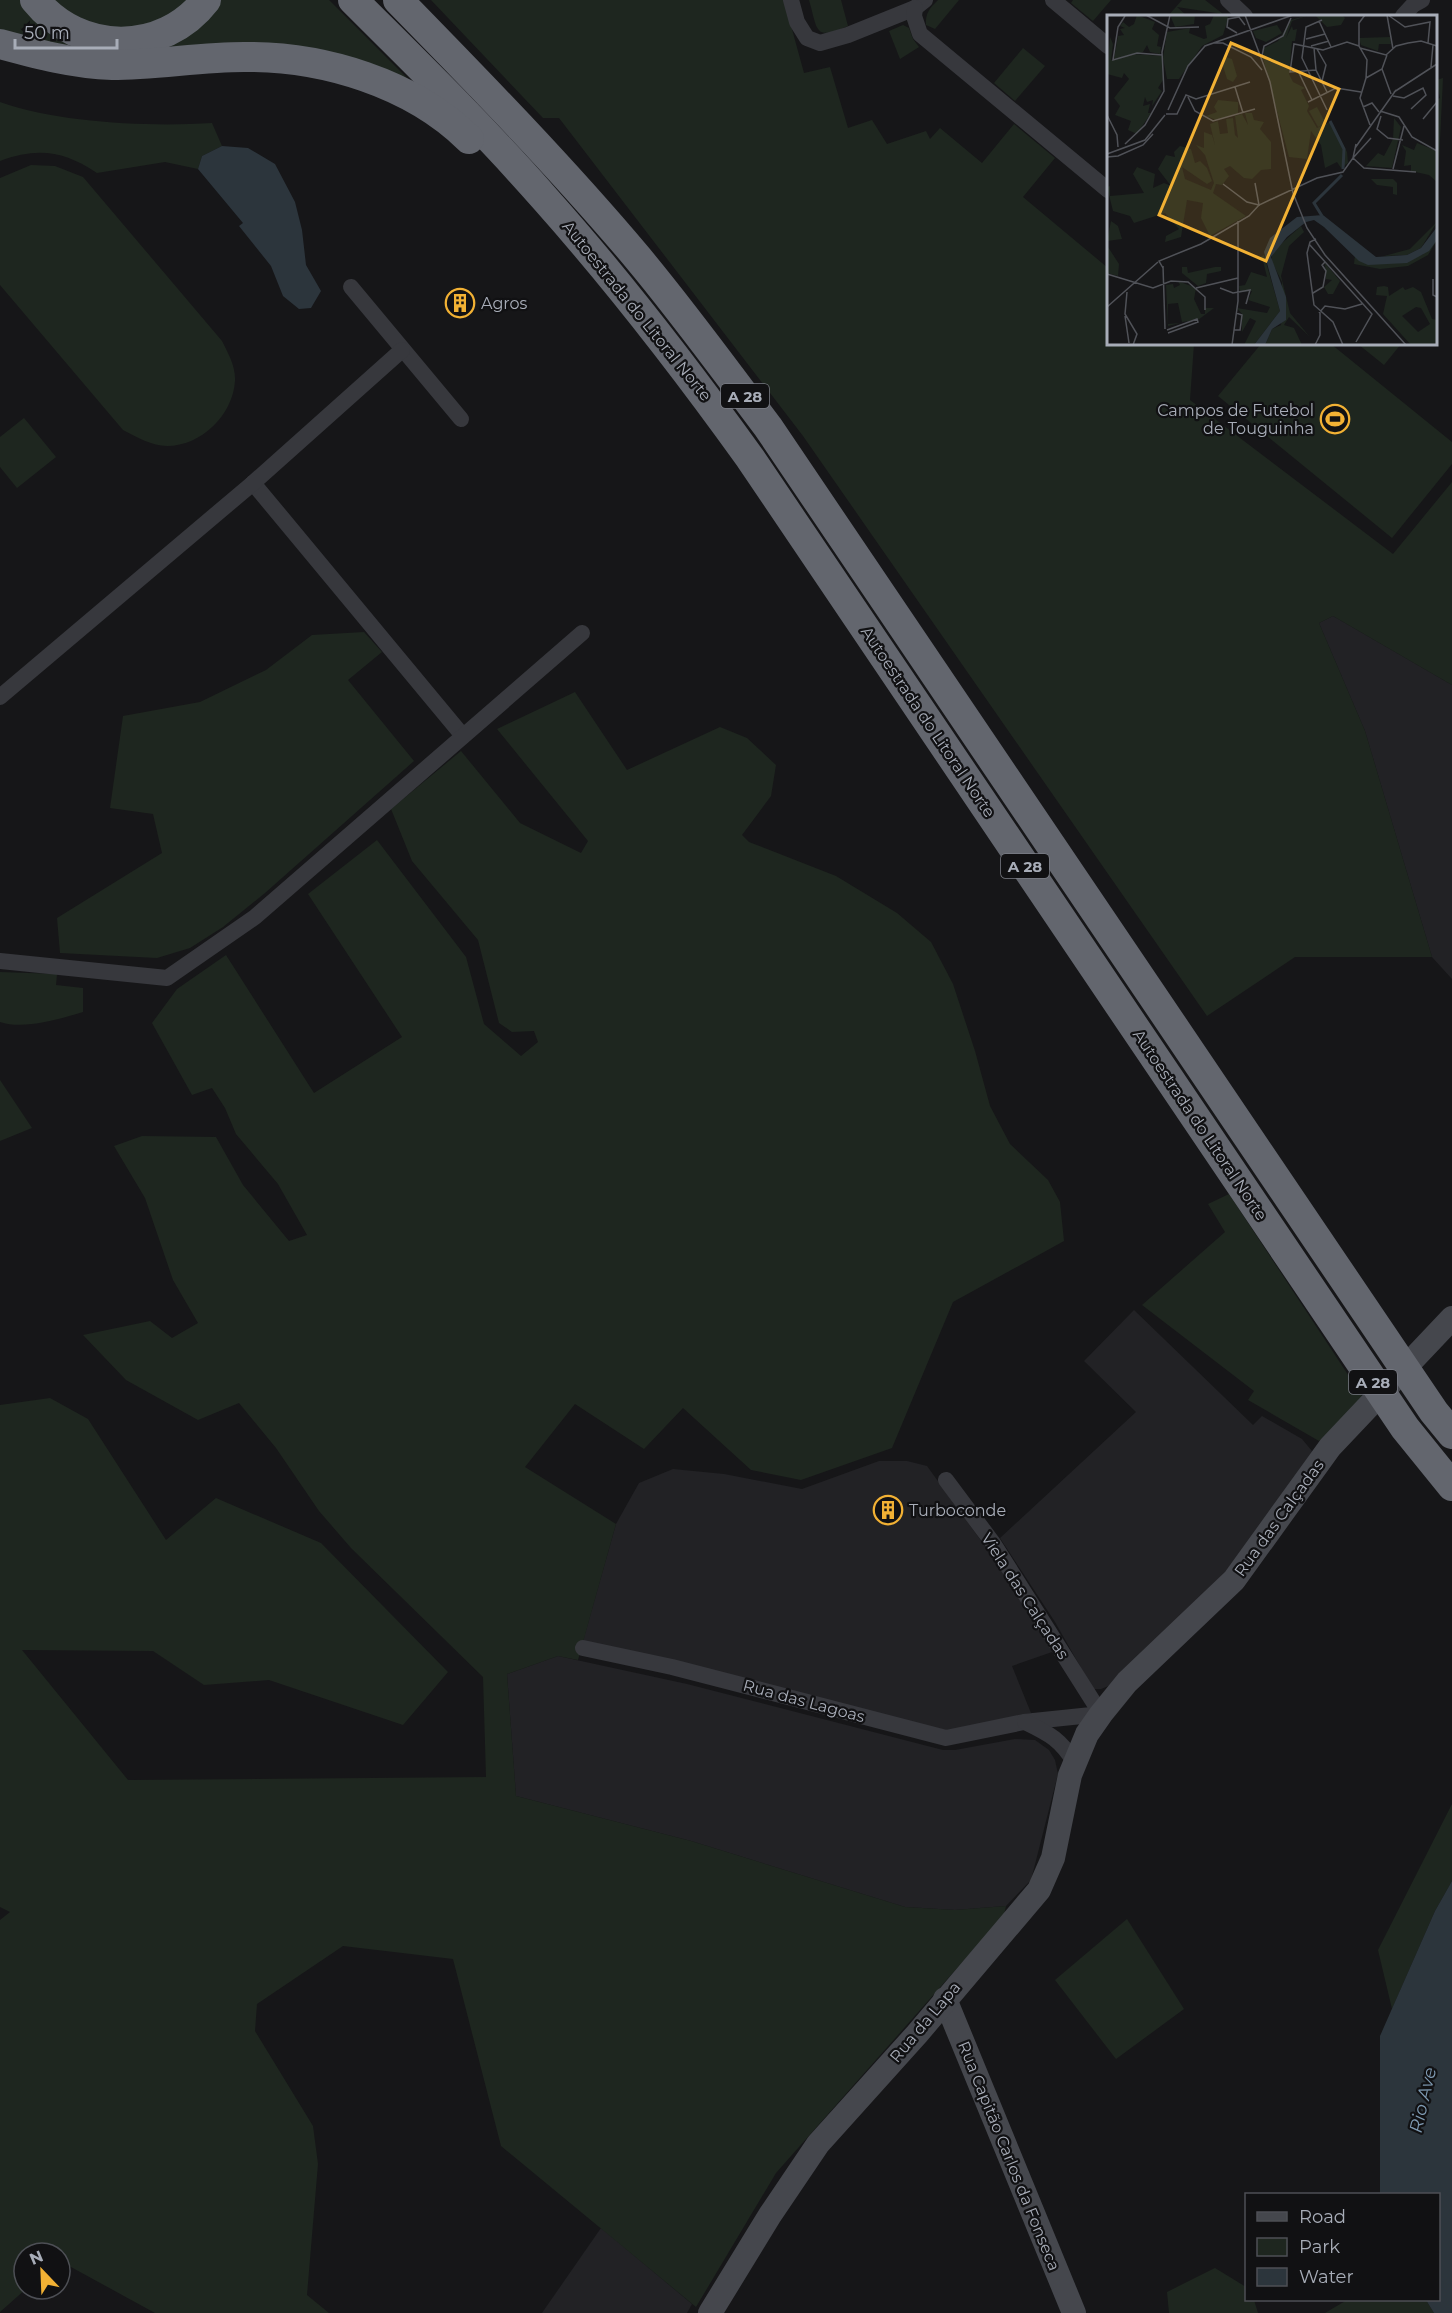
<svg xmlns="http://www.w3.org/2000/svg" width="1452" height="2313" font-family="Montserrat,sans-serif">
  <style>
    .built { fill: #222225 }
    .green { fill: #1e261f }
    .water { fill: #2c353c }
    .lines { fill: none; stroke-linecap: round; stroke-linejoin: round }
    .street { stroke: #37383d; stroke-width: 16 }
    .secondary { stroke: #45474d; stroke-width: 24 }
    .highway { stroke: #63666e; stroke-width: 30 }
    .labels { text-anchor: middle; dominant-baseline: central; stroke-width: 4.5; stroke-linejoin: round; paint-order: stroke }
    .shield { fill: #111113; stroke: #7b7e86; stroke-width: 1.5 }
    .shield-label { font-size: 15px; font-weight: bold; fill: #a8adb8 }
    .poi-label { font-size: 16px; fill: #a8adb8; stroke: #111113; text-anchor: start }
    .street-label { font-size: 16px; fill: #a8adb8; stroke: #111113 }
    .water-label { font-size: 18px; font-style: italic; fill: #7f9bb3; stroke: #111113 }
    .inset-river { fill: none; stroke: #2c353c; stroke-width: 3 }
    .inset-road { fill: none; stroke: #505258; stroke-width: 1.5 }
    .view { fill: #f2b134; fill-opacity: 0.15; stroke: #f2b134; stroke-width: 3 }
    .inset-edge { fill: none; stroke: #a8adb8; stroke-width: 3 }
  </style>
  <rect width="100%" height="100%" fill="#161618"/>
  <g class="built">
    <path d="M1333,616L1452,685V979L1432,957L1365,731L1319,623Z"/>
    <path d="M1134,1310L1253,1425L1262,1416L1302,1439L1312,1451L1310,1459L1227,1570L1111,1685L1101,1689H1093L1055,1622L1000,1538L1136,1412L1084,1361Z"/>
    <path d="M879,1461H907L927,1466L1008,1578L1055,1651L1012,1666L1031,1713L949,1731L583,1641L616,1524L639,1483L673,1469L724,1474L802,1489Z"/>
    <path d="M558,1656L687,1684L943,1750H955L1015,1739L1035,1740L1049,1750L1055,1760L1058,1774L1031,1880L1006,1906L955,1910L905,1907L691,1841L516,1796L507,1674Z"/>
    <path d="M601,2228L692,2304L687,2313H542Z"/>
  </g>
  <g class="green">
    <path d="M0,0H27L86,44L213,0H329L422,93L337,58L134,59L0,38Z"/>
    <path d="M51,0H189L159,23L113,32L74,21Z"/>
    <path d="M431,0H784L804,73L830,67L848,128L872,120L887,144L926,131L930,139L940,128L982,163L1014,124L1055,158L1023,197L1108,268V344H1194L1190,400L1393,554L1452,482V685L1333,616L1319,623L1365,731L1432,957H1295L1207,1016L803,436L559,118H543Z"/>
    <path d="M809,0H841L848,26C814,41 818,31 809,0Z"/>
    <path d="M938,0H959L935,29L926,25C925,13 930,8 938,0Z"/>
    <path d="M1073,0H1111L1093,21L1071,3Z"/>
    <path d="M1182,0H1205L1223,14L1177,7L1187,16H1168Z"/>
    <path d="M903,25L909,28L913,39L919,47L900,59L889,31Z"/>
    <path d="M1023,48L1045,66L1015,101L994,83Z"/>
    <path d="M1443,78L1436,224V100L1440,98L1436,80Z"/>
    <path d="M0,102C60,123 149,127 212,123L222,146L202,156L198,169L165,162L97,173C64,151 38,147 0,161Z"/>
    <path d="M31,165L55,166L83,177L222,341C228,353 236,367 235,381C233,415 201,446 167,446C152,446 137,437 123,430L0,285V178Z"/>
    <path d="M1261,344H1331L1452,442V464L1392,538L1218,396Z"/>
    <path d="M1358,344H1401L1384,365Z"/>
    <path d="M24,418L56,457L17,488L0,467V437Z"/>
    <path d="M364,632L382,652L348,680L414,761L265,893L223,927L190,948L157,958L60,953L57,918L162,853L153,814L110,808L123,716L200,702L266,670L312,635Z"/>
    <path d="M575,692L627,770L720,727L747,738L776,765L771,796L742,835L749,842L836,876L897,913L931,942L953,984L975,1051L990,1106L1010,1144L1048,1180L1060,1202L1064,1241L953,1302L892,1448L801,1480L751,1470L683,1408L644,1449L575,1404L525,1467L616,1524L578,1660L558,1656L507,1674L516,1796L691,1841L905,1907L955,1910L1006,1906L1004,1915L776,2173L696,2307L501,2146L453,1959L343,1946L257,2004L255,2031L313,2126L318,2164L307,2295L329,2313H155L60,2261V2253H24V2289H26L0,2312V1920L10,1912L0,1907V1405L50,1398L88,1419L166,1540L216,1498L321,1543L448,1672L403,1725L269,1680L204,1685L153,1651L22,1650L128,1780L486,1777L483,1677L351,1548L319,1511L276,1448L239,1403L198,1420L126,1380L83,1335L150,1321L172,1338L198,1323L173,1280L145,1198L114,1146L142,1136L216,1137L243,1185L289,1241L307,1235L278,1184L236,1134L225,1108L212,1088L192,1095L152,1023L177,989L226,955L314,1093L402,1037L308,894L377,840L466,957L484,1024L521,1056L538,1042L534,1031L512,1032L499,1023L478,940L412,861L391,809L461,751L520,823L581,853L588,841L497,729Z"/>
    <path d="M0,972L57,974L56,985L83,988V1012C59,1019 24,1030 0,1022Z"/>
    <path d="M0,1080L32,1128L0,1141Z"/>
    <path d="M1229,1194L1364,1399L1319,1441L1248,1400L1254,1391L1142,1305L1225,1232L1208,1204Z"/>
    <path d="M1452,1804V1881L1435,1911L1392,2009L1378,1950Z"/>
    <path d="M1127,1919L1184,2009L1116,2059L1055,1980Z"/>
    <path d="M1215,2268L1246,2287V2300H1254L1258,2313H1169L1167,2292Z"/>
    <path d="M1347,2300H1426L1434,2313H1325Z"/>
  </g>
  <g class="water">
    <path d="M222,146L248,148L275,164L295,202L302,230L306,265L321,291L311,308L299,309L283,296L271,266L239,226L243,223L198,169L202,156Z"/>
    <path d="M1452,1881V2313H1434L1426,2300H1438V2194H1380V2036L1435,1911Z"/>
  </g>
  <g class="lines">
    <g class="street">
      <path d="M791,0L797,22L807,38L820,43L848,35L915,8L925,0"/>
      <path d="M1053,0L1108,46"/>
      <path d="M1228,0L1245,16"/>
      <path d="M915,8L914,16L920,34L1108,190"/>
      <path d="M1403,16L1413,5L1422,0"/>
      <path d="M351,287L461,419"/>
      <path d="M253,483L463,736"/>
      <path d="M0,697L253,483L402,350"/>
      <path d="M0,961L167,978L255,917L582,633"/>
      <path d="M583,1648L672,1667L946,1738L1024,1722L1101,1714L993,1543L946,1480"/>
      <path d="M1025,1722C1050,1734 1061,1740 1075,1763"/>
    </g>
    <g class="secondary">
      <path d="M945,1999L1074,2313"/>
      <path d="M710,2313L770,2215L818,2144L917,2034L1039,1890L1053,1858L1070,1775L1087,1734L1101,1714L1127,1682L1234,1580L1330,1447L1452,1318"/>
    </g>
    <g class="highway">
      <path d="M35,0C79,55 163,56 206,0"/>
      <path d="M353,0C418,65 485,130 546,200C619,282 686,369 750,458L1405,1428L1452,1486"/>
      <path d="M398,0C480,84 562,168 637,257C683,312 725,370 768,427L1434,1412L1452,1434"/>
      <path d="M0,44C37,54 74,64 112,65C156,65 200,57 244,57C323,56 412,83 469,139"/>
    </g>
  </g>
  <defs>
    <g id="building-ring" transform="scale(1.5)"><circle r="9.5" fill="#111113" stroke="#f2b134" stroke-width="1.5"/><path d="M-4-6H4V6H1V3H-1V6H-4ZM-2.5-4.3h1.7v1.8h-1.7ZM.8-4.3h1.7v1.8H.8ZM-2.5-1h1.7V.8h-1.7ZM.8-1h1.7V.8H.8Z" fill="#f2b134"/></g>
    <g id="stadium-ring" transform="scale(1.5)"><circle r="9.5" fill="#111113" stroke="#f2b134" stroke-width="1.5"/><path d="M0-5a6.5 5 0 1 0 0 10a6.5 5 0 1 0 0-10ZM-3.5-1.8h7v3.6h-7Z" fill="#f2b134"/></g>
  </defs>
  <g fill-rule="evenodd">
    <use href="#building-ring" x="460" y="303"/>
    <use href="#stadium-ring" x="1335" y="419"/>
    <use href="#building-ring" x="888" y="1510"/>
  </g>
  <g class="labels">
    <g class="shield">
      <rect x="721" y="384" width="48" height="24" rx="4.5"/>
      <rect x="1001" y="854" width="48" height="24" rx="4.5"/>
      <rect x="1349" y="1370" width="48" height="24" rx="4.5"/>
    </g>
    <g class="shield-label">
      <text x="745" y="396">A 28</text>
      <text x="1025" y="866">A 28</text>
      <text x="1373" y="1382">A 28</text>
    </g>
    <g class="poi-label">
      <text x="481" y="303">Agros</text>
      <text x="1314" y="410" text-anchor="end">Campos de Futebol<tspan x="1314" dy="18">de Touguinha</tspan></text>
      <text x="909" y="1510">Turboconde</text>
    </g>
    <g class="street-label">
      <text transform="translate(637 311) rotate(51)">Autoestrada do Litoral Norte</text>
      <text transform="translate(928 722) rotate(56)">Autoestrada do Litoral Norte</text>
      <text transform="translate(1200 1125) rotate(56)">Autoestrada do Litoral Norte</text>
      <text transform="translate(1279 1518) rotate(-54)">Rua das Calçadas</text>
      <text transform="translate(1025 1596) rotate(57)">Viela das Calçadas</text>
      <text transform="translate(804 1701) rotate(15)">Rua das Lagoas</text>
      <text transform="translate(925 2022) rotate(-50)">Rua da Lapa</text>
      <text transform="translate(1009 2156) rotate(68)">Rua Capitão Carlos da Fonseca</text>
    </g>
    <g class="water-label">
      <text transform="translate(1423 2100) rotate(-77)">Rio Ave</text>
    </g>
  </g>
  <g transform="translate(1107 15)">
    <rect width="330" height="330" fill="#161618"/>
    <path d="M30,0L48,7L45,14L52,20L50,31L54,32L53,39L43,37L40,30L36,37L7,44L11,21L17,20L13,14L18,13L13,11L16,7L22,12L27,9ZM63,0H88L87,9L68,12ZM107,0H122L116,20L95,31L72,64H60L56,43L60,17L83,13L82,18L97,24L100,23L98,11L103,9ZM202,0L185,6L179,23L185,11L186,15L190,14L188,26H185L182,59L186,67L198,73L194,75L202,91L200,96L210,113L218,109L211,112L202,96L210,92L219,109L224,106L240,137L241,148L234,153L230,147L218,153L214,130L204,116L200,144L182,142L156,43L157,33L171,26L184,5ZM235,0L238,3L234,10L220,12L209,1ZM170,10L175,18L159,27L149,23L146,16ZM3,22L6,29L4,45L26,39L55,41L56,65L51,73L55,76L45,91L46,85L40,87L38,82L36,91L43,89L41,98H44L30,119L21,115L24,106L8,100L13,91L7,83L22,64L17,58L15,63L0,59ZM283,22L284,29H272L271,36L254,30L252,23ZM118,42L125,44L130,61L126,67L120,64L115,48ZM111,85L131,87V98L109,105L99,101L110,97L107,92ZM138,98H145L147,105L157,107L153,114L164,127V154L154,155L145,164L137,163L123,151L117,154L122,161L115,170L109,169L106,178L139,201L103,221L94,203L96,188L80,185L74,222L58,227L59,221L72,214L58,198L27,208L23,201L6,196L0,172L3,171V181L37,178L26,159L30,152L48,159L46,173L57,168L64,171L51,154L59,140L68,142L67,137L73,131L84,134L88,148L93,146L100,153L105,166L100,169L75,152L78,164L104,175L107,168L98,140L89,130L97,133V117L105,120L108,130L103,109L111,106L113,119L121,118L119,104L126,103L128,120L131,123L128,101L135,99L141,110ZM287,103L294,112L285,153L259,151L271,138L277,141L286,124ZM310,128L330,136V167L322,160L304,156V150L297,151L299,136L295,130L307,135ZM264,164H286L290,168V180L286,179V172L270,170ZM4,206L11,211L15,224L0,226ZM330,207L314,233L300,240L277,241L303,234ZM194,211L197,217L182,231L174,261L183,298L202,321L182,302L177,310L187,313L195,330H158L165,314L174,310L175,267L165,247V237ZM330,225L321,240L301,251L273,254L247,249L248,240L252,243L315,240ZM1,232L12,249L11,261L0,258ZM157,240L173,296L147,330H137L149,306L143,303L135,317V299L130,293L160,298L163,292L141,285L145,276L133,277L132,271L138,270L144,257L160,262L156,246L149,244ZM218,248L233,266L226,279H221L217,272L225,265L219,264ZM75,252H80L81,258L108,252H114V256L100,259L99,268L91,271L75,258ZM71,266L89,273L87,284L94,299H98V293H107L91,305L75,307L71,288L61,289V309L73,308L61,311L59,270L66,269L67,273L73,270ZM277,271L281,272L282,281L296,272L298,275L306,272L314,277L325,304L330,305V329L304,330L276,299L280,281L269,280L270,272ZM309,292L314,293L323,309L311,317L295,301Z" fill="#1e261f" fill-rule="evenodd"/>
    <path d="M216,200L269,242L300,240L314,233L330,212V225L322,236L300,248L261,250L252,246L217,212L207,205L199,207L180,222L164,242L179,282V305L165,314L158,330H147L173,296L157,237L163,223L190,202Z" fill="#2c353c"/>
    <path class="inset-river" d="M223,106L237,134L236,154M215,201L207,188L235,160"/>
    <path class="inset-road" d="M39,0L63,13L92,12M138,0L163,67L186,178L200,213L218,240L299,330M258,0L252,8V31L260,45L259,63L253,83L263,110M280,0L286,34M281,0L298,12L323,7L321,28M18,1L11,12L6,45L30,38L55,40M215,5L199,12L195,43L220,95M212,6L224,32M130,18L120,12L121,4L132,2L138,10M199,24L218,19M106,28H116L144,42L155,55M204,31L222,26M207,33L209,55L220,77M253,33L279,40L289,31L301,28L314,26L330,31M210,34L219,50L215,66M155,41L157,31L176,21L184,3M324,52L326,30M275,54L284,79M209,55L183,57L187,29L216,35L240,27L252,31M192,58L205,85M259,63L275,54L280,40M128,72L136,98M287,77L330,49M286,81L297,83L316,73L319,80L304,94M81,82L88,96L106,106L148,94M201,87L229,73L254,77M256,92L265,88L272,97M61,95L81,51L98,31L186,0M273,96L292,102L305,122L330,136M59,99H70L79,80L89,84L143,67M0,100L10,120L11,132M274,101L270,114L281,123L296,125M316,104L330,87M264,123L246,143L257,153L309,157M18,129L38,110L57,76L55,37L63,0M248,133L289,75M0,139L38,125L58,100M0,142L11,141L36,130L46,119M286,154L297,111M116,169L140,187L152,190L148,168M209,224L203,227L200,238L207,290L226,307L236,330M202,229L265,299L249,327M56,251L58,314M56,253L52,246L94,229L142,201L152,190L210,163L236,157L246,143L249,129M0,259L46,273L64,266L81,267L98,282V295M326,264V280L330,282M89,273L131,263M113,273L126,278L143,275L139,289M20,277L18,299L30,319L26,330M206,278L216,272L219,256L215,250L218,247M0,292L51,247M212,298L218,291L238,294L255,289M18,301L22,328M60,315L90,304L91,307L61,318M127,315H133L135,300L129,298M125,330L131,286V206M208,330L213,320V298"/>
    <path class="view" d="M124,28L232,74L159,246L52,200Z"/>
    <rect width="330" height="330" class="inset-edge"/>
  </g>
  <rect x="1245" y="2193" width="195" height="108" fill="#111113" stroke="#4d4f55" stroke-width="1.5"/>
  <rect x="1257" y="2212" width="30" height="9" fill="#45474d" stroke="#4d4f55" stroke-width="1.5"/>
  <text x="1299" y="2223" font-size="18" fill="#a8adb8">Road</text>
  <rect x="1257" y="2238" width="30" height="18" fill="#1e261f" stroke="#4d4f55" stroke-width="1.5"/>
  <text x="1299" y="2253" font-size="18" fill="#a8adb8">Park</text>
  <rect x="1257" y="2268" width="30" height="18" fill="#2c353c" stroke="#4d4f55" stroke-width="1.5"/>
  <text x="1299" y="2283" font-size="18" fill="#a8adb8">Water</text>
  <g transform="translate(42 2271) rotate(337)"><circle r="28" fill="#111113" stroke="#4d4f55" stroke-width="1.5"/>
  <path d="M0-4.5L10 22L0 15L-10 22Z" fill="#f2b134"/>
  <text y="-9" font-size="16" font-weight="bold" text-anchor="middle" fill="#a8adb8">N</text>
  </g>
  <path d="M15 39v9h102v-9" fill="none" stroke="#a8adb8" stroke-width="3"/>
  <text x="24" y="39" font-size="18" fill="#a8adb8" stroke="#111113" stroke-width="4.5" paint-order="stroke">50 m</text>
</svg>
